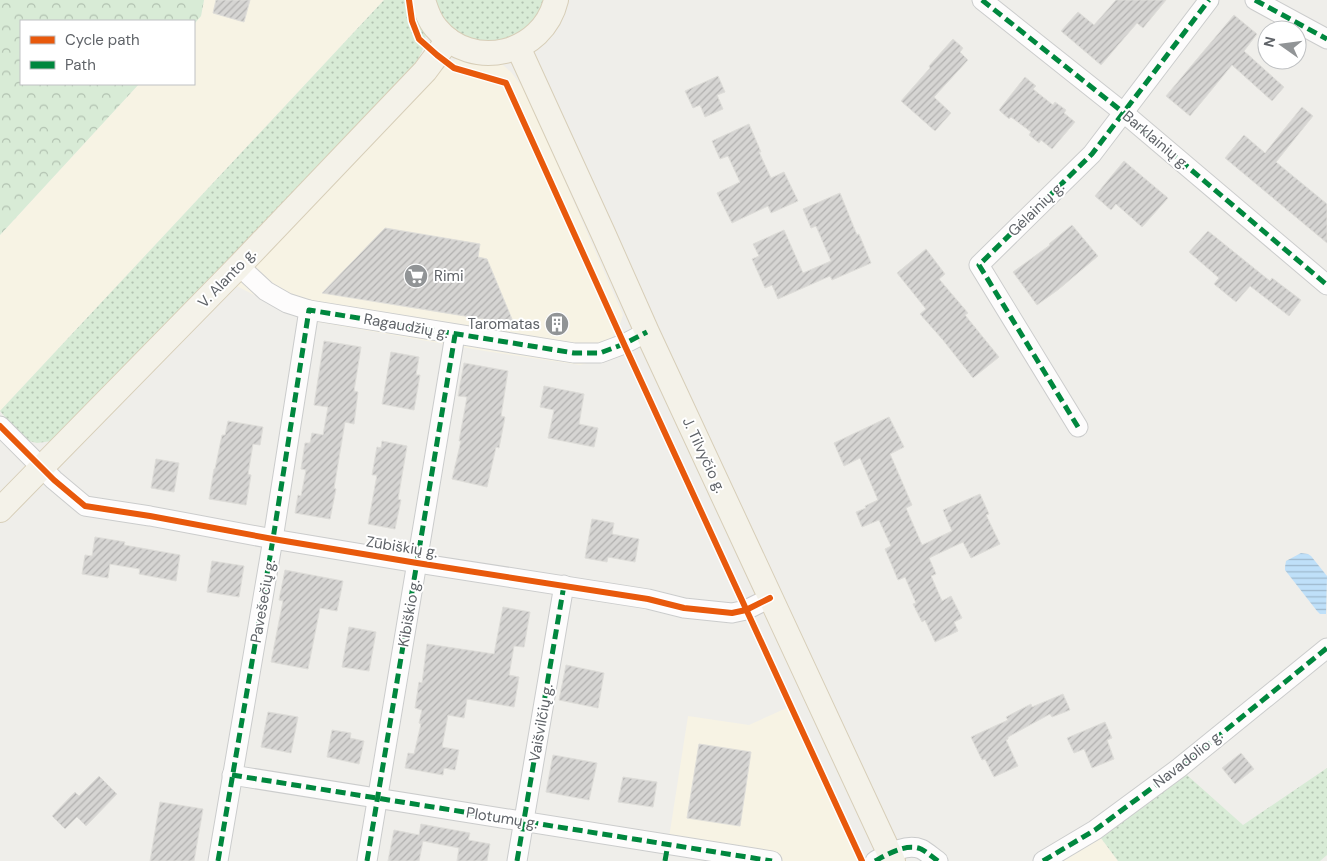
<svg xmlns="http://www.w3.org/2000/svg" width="1327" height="861" font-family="'DM Sans',sans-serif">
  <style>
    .commercial { fill: #f7f3e4 }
    .grass { fill: url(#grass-dots) }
    .park { fill: url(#park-crowns) }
    .water { fill: url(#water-rules) }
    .building { fill: url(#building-hatch); stroke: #deddd9 }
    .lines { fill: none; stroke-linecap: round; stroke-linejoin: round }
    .minor-casing { stroke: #cbcccc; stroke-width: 21 }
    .major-casing { stroke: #d7ceb8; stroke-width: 26 }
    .minor { stroke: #fdfcfc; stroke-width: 19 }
    .major { stroke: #f4f2e9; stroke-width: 24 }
    .quiet { stroke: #00873e; stroke-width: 5; stroke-dasharray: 10 5; stroke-linecap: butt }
    .cycleway-casing { stroke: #fff; stroke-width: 9 }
    .cycleway { stroke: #e8590c; stroke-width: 6 }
    .labels { text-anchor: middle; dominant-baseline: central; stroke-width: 4; stroke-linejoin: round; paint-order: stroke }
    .street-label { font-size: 15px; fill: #5f6368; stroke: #fff }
    .poi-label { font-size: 15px; fill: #5f6368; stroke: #fff; text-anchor: start }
  </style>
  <defs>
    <pattern id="grass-dots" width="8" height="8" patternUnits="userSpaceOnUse" patternTransform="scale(1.25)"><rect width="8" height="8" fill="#d8ebd6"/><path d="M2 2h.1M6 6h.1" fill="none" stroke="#b2c2b1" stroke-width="1.8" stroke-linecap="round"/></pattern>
    <pattern id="park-crowns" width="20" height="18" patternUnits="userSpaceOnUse" patternTransform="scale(1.25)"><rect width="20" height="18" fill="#d8ebd6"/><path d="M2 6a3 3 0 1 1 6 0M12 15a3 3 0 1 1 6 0" fill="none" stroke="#b2c2b1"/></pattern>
    <pattern id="water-rules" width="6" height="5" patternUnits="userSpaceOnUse" patternTransform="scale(1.25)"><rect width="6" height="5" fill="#bfe0f9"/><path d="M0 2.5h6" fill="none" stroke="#9eb9cd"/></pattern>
    <pattern id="building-hatch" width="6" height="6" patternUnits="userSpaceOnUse" patternTransform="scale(1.25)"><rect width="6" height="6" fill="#d6d5d3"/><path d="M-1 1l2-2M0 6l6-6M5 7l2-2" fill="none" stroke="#b1b0af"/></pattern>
  </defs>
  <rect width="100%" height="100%" fill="#efeeea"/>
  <g class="commercial">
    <path d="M204,0H384L0,411V235L139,84H194V24L201,16Z"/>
    <path d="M463,59L493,60L503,65L511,72L526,92L623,315L619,327L613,336L621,353L580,365L485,351L317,322L262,299L233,284L430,80L441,70L455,60Z"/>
    <path d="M791,706L862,861H772L668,844L688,716L749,725Z"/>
    <path d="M1095,830L1118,861H1043Z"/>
  </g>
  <g class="grass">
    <path d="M384,0H416C419,8 424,17 425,26C429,50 413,67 399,84L52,441L37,443L25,440L0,411Z"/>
    <path d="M432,0H548L541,17L512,41L475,43L444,23Z"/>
    <path d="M1179,768L1243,825L1327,768V855L1320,861H1118L1095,830Z"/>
  </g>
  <path class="park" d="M0,0H204L201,16L194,24V21H21V84H139L0,235Z"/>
  <path class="water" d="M1301,553L1308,554L1311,556L1327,576L1326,614H1320L1317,611L1285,570V567L1286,561Z"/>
  <g class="building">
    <path d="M216,0H250L244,22L213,13Z"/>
    <path d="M1116,0H1166L1143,28L1137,23L1101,65L1061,31L1078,12L1094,25Z"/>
    <path d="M1234,15L1257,34L1244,51L1284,87L1272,101L1232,65L1190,116L1166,96Z"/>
    <path d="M953,39L963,48L960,52L968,60L934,97L951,113L935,131L901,101L930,68L929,66Z"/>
    <path d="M718,76L725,92L717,95L723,109L705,117L700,105L693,108L685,91Z"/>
    <path d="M1025,77L1036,86L1033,89L1053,105L1055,102L1066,110L1064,113L1075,122L1052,149L1041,140L1039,143L1029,135L1031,132L1011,117L1009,119L999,110Z"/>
    <path d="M1302,107L1313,116L1276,162L1327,204V243L1225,158L1244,135L1265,153Z"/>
    <path d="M749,124L761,152H759L771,178L784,172L798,201L771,213L768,206L732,223L717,193L740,182L728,156L720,159L712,141Z"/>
    <path d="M1124,161L1168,198L1142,227L1116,204L1111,210L1095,196Z"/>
    <path d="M840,193L857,235L859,234L871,263L832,280L830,276L778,299L772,285L765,288L752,259L759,256L753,244L784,230L803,273L831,261L816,226L811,228L803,209Z"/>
    <path d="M1072,225L1098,256L1059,289L1037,305L1013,272L1050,245L1049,244Z"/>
    <path d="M385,228L480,244L478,257L487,259L514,324L322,293Z"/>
    <path d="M1208,231L1270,281L1272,278L1301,300L1289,316L1250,286L1236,302L1214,284L1219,278L1189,252Z"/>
    <path d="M926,249L945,274L939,279L968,313L965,315L999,357L973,378L943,340L920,314L926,309L897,273Z"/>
    <path d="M324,341L361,347L354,391L358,392L354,424L345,422L334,488L336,489L330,519L295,513L298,495L301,496L306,470L301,469L305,443H310L312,433L323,435L328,407L314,405Z"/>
    <path d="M391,352L419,357L416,375H420L414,410L382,404Z"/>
    <path d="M464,363L508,371L501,416L505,417L499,448L496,447L487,487L452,479L461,441H459L467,397L458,396Z"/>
    <path d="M544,386L584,394L579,424L598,428L594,447L548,438L554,410L540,407Z"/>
    <path d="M889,417L904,447L890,454L912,505L906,508L922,545L952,531L943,510L980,494L989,514L986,515L1000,544L971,558L963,542L929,558L936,574L931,576L942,601L951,596L962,618L954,622L958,631L935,642L925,620L922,622L913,604L916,603L905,577L898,580L885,549L891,546L879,520L862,527L856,512L866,508L865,506L878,500L860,458L844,466L834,443Z"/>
    <path d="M228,421L263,427L260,445L253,444L248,474L251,475L246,505L209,499L214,469H215L222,435H225Z"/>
    <path d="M382,441L407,446L398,499L401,500L395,529L368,524L377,475H372L377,447L381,448Z"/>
    <path d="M156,459L179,463L174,492L151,488Z"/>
    <path d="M592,519L614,523L612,534L639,539L635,562L608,557L607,562L585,558Z"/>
    <path d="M95,537L125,542L124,545L180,555L176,581L139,574L140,569L110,564L108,578L82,574L85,555L92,556Z"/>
    <path d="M212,561L244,566L239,597L207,592Z"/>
    <path d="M285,570L343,581L337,611L320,608L308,669L271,662L283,601L279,600Z"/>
    <path d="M503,607L530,612L524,647L514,646L509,675L519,677L514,707L467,699L464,718L448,715L442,747L459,750L455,770L444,768L443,775L405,768L408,753L414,754L421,724L419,723L422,710L415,708L419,682L422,683L427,644L494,654Z"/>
    <path d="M349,627L376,632L369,671L342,667Z"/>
    <path d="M566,665L604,673L598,708L559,700Z"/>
    <path d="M1063,694L1070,710L1052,717L1050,714L1008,737V739L1006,740L1018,766L994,777L985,759L982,760L971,737L1008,720L1006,717L1031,704L1032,707Z"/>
    <path d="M268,712L298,717L291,753L261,747Z"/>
    <path d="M1105,722L1112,738L1107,740L1114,759L1092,768L1084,749L1074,753L1067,738Z"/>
    <path d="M332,730L351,733L350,738L364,741L359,764L327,757Z"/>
    <path d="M699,744L751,752L740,826L687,818Z"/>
    <path d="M1241,753L1254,769L1235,784L1222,768Z"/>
    <path d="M553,755L597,763L589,800L546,792Z"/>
    <path d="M99,776L117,794L86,826L77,817L65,829L52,816L75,792L79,796Z"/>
    <path d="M623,777L657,782L653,807L618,802Z"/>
    <path d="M160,802L203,809L194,861H150Z"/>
    <path d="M421,824L470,833L468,840L490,844L487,861H457L459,848L423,841L419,861H388L394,830L419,835Z"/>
  </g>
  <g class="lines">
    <g class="minor-casing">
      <g id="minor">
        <path d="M982,0L1124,113L1327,285"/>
        <path d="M1255,0L1327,39"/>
        <path d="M239,266L266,291L287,303L309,310L574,353H600L624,344L647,332"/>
        <path d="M0,426L54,480L85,506L150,516L273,539L417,563L648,599L684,608L732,613L746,610L770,598"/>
        <path d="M1078,427L979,265L1092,154L1209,0"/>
        <path d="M232,775L772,861"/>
        <path d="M218,861L273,539L309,310"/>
        <path d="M367,861L455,335"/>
        <path d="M517,861L564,585"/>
        <path d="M875,861C888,854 906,843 921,849C927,852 932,857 938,861"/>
        <path d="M1043,861L1095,830L1179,768L1327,648"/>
      </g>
    </g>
    <g class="major-casing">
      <g id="major">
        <path d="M423,0C426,10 429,20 436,28C472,72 543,55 556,0"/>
        <path d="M518,47L603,233L647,332L893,861"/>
        <path d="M0,510L239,266L425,71L448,40"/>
      </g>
    </g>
    <use href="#minor" class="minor"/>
    <use href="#major" class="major"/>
    <g class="quiet">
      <path d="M982,0L1124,113L1327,285"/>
      <path d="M1255,0L1327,39"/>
      <path d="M1078,427L979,265L1092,154L1209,0"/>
      <path d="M232,775L772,861"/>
      <path d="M218,861L273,539L309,310L574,353H600L624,344L647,332"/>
      <path d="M367,861L455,335"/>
      <path d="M517,861L564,585"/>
      <path d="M665,861L668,844"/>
      <path d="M875,861C888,854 906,843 921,849C927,852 932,857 938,861"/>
      <path d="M1043,861L1095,830L1179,768L1327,648"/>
    </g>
    <g class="cycleway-casing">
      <g id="cycleway">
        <path d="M409,0L412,21L419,39L437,55L454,68L506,83L624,344L862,861"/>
        <path d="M0,426L54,480L85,506L150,516L273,539L417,563L648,599L684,608L732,613L746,610L770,598"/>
      </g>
    </g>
    <use href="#cycleway" class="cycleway"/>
  </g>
  <defs>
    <g id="supermarket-disc" transform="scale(1.25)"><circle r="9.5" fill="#919496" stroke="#fff"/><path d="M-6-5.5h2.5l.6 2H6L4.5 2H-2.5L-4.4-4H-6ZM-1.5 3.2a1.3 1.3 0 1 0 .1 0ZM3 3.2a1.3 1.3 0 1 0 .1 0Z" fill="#fff"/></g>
    <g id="building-disc" transform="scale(1.25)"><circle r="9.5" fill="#919496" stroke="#fff"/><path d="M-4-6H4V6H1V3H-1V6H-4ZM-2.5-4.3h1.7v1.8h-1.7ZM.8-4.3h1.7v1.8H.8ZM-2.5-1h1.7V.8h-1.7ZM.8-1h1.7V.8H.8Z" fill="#fff"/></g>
  </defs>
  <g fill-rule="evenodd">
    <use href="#supermarket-disc" x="416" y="276"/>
    <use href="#building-disc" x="557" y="324"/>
  </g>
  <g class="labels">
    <g class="street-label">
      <text transform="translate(1156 140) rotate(40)">Barklainių g.</text>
      <text transform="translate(1036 209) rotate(-44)">Gėlainių g.</text>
      <text transform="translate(227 278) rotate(-46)">V. Alanto g.</text>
      <text transform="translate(406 326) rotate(10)">Ragaudžių g.</text>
      <text transform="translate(704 455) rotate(65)">J. Tilvyčio g.</text>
      <text transform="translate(402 547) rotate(9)">Zūbiškių g.</text>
      <text transform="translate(263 601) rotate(-80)">Pavešečių g.</text>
      <text transform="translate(409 613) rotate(-80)">Kibiškio g.</text>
      <text transform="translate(541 723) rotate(-80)">Vaišvilčių g.</text>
      <text transform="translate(1188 759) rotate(-38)">Navadolio g.</text>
      <text transform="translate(502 818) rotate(9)">Plotumų g.</text>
    </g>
    <g class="poi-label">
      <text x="434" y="276">Rimi</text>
      <text x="540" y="324" text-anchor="end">Taromatas</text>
    </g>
  </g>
  <rect x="20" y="20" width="175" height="65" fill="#ffffff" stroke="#bfc1c3"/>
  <rect x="30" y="36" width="25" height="8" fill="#e8590c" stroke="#bfc1c3"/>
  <text x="65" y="45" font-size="15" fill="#5f6368">Cycle path</text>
  <rect x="30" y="61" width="25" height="8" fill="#00873e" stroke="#bfc1c3"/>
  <text x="65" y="70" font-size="15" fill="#5f6368">Path</text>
  <g transform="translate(1282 45) rotate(284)"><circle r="24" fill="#ffffff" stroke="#bfc1c3"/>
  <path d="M0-4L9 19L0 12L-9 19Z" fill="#919496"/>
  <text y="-8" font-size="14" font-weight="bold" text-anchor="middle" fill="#5f6368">N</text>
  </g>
</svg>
